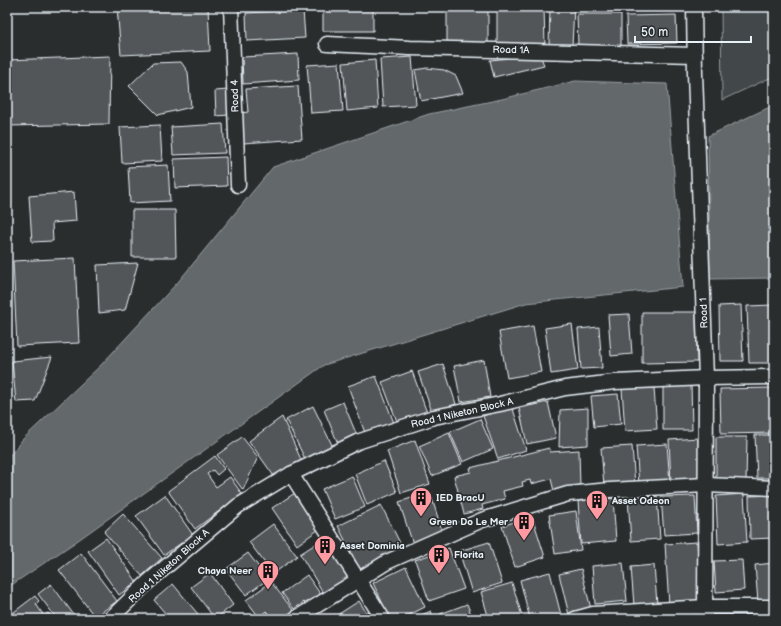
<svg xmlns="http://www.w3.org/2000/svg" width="781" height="626" font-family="'Balsamiq Sans',sans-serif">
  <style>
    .green { fill: #424648; stroke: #959ca0 }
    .water { fill: #63686b; stroke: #989fa3 }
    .building { fill: #535759; stroke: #e8f1f8 }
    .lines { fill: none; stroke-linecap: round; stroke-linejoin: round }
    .minor-casing { stroke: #e8f1f8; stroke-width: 17 }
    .minor { stroke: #2a2d2e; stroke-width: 14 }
    .labels { text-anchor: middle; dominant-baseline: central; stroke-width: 3.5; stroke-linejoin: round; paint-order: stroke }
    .street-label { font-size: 10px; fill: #e8f1f8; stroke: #2a2d2e }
    .poi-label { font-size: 10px; font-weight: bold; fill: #e8f1f8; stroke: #2a2d2e; text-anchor: start }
  </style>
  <rect width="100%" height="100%" fill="#2a2d2e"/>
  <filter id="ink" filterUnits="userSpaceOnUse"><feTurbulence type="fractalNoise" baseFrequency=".025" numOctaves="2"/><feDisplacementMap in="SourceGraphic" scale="8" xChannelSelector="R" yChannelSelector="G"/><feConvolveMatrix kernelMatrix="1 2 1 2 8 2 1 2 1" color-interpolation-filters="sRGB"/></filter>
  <g filter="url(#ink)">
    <path class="green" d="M721,7H774V76L722,100Z"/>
    <g class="water">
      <path d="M575,81L667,84L683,287L526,303L324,365L74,543L7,588V459L22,440L101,365L178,282L273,167L429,114L502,99Z"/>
      <path d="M774,105V278L710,279L708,136Z"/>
    </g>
    <g class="building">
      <path d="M117,7H208L210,51L121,55Z"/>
      <path d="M373,7V31H323V8Z"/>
      <rect x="447" y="7" width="41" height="37"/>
      <path d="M497,7H544L545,46L497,47Z"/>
      <path d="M550,7H574L572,46L549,45Z"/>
      <path d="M303,10L305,38L247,41L246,13Z"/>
      <path d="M577,14H621V46H578Z"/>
      <path d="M676,15L677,43L627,44L626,16Z"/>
      <path d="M298,54L299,80L243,84L242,57Z"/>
      <path d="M540,55L544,65L494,77L490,60Z"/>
      <path d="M110,56L109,124L7,126V60Z"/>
      <path d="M412,57L416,105L383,107L380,59Z"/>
      <path d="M375,60L378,108L347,111L343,63Z"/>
      <path d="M181,62L188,72L191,107L158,115L129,86L153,63Z"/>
      <path d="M339,63L343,111L311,113L307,65Z"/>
      <path d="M427,68L444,70L456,76L463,93L421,101L415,70Z"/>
      <path d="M298,86L302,139L243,143L241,113L248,112L246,89Z"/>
      <path d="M228,90L229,115L216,116L215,91Z"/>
      <path d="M223,124L225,153L173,155L171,127Z"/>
      <path d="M160,125L162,161L122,163L120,127Z"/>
      <path d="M226,157L227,186L175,188L174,159Z"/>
      <path d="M168,165L170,201L130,203L128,167Z"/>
      <path d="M74,192L76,221L52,223L53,241L32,242L29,196Z"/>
      <path d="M132,210H175L176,257H132Z"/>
      <path d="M75,258L79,343L17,346L13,261Z"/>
      <path d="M138,263L125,310L99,313L97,265Z"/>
      <path d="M741,305L743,361H720L719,306Z"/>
      <path d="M774,305V363H749L747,306Z"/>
      <path d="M642,312H696L697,362L642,363Z"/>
      <path d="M629,314L632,354L611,356L608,315Z"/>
      <path d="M572,324L578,370L551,374L545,328Z"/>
      <path d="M533,326L541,372L507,378L499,332Z"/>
      <path d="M599,327L602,368L581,369L578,329Z"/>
      <path d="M52,357L35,401L16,402L12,361Z"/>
      <path d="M484,360L490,397L461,402L454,366Z"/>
      <path d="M443,364L456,404L432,412L418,372Z"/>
      <path d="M412,371L427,413L398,424L382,382Z"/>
      <path d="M376,376L394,423L365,433L348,386Z"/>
      <path d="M691,383L692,430H663V384Z"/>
      <path d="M654,388L657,429L625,431L622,389Z"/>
      <path d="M774,388V433L721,434L720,389Z"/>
      <path d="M618,394L621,424L594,427L591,396Z"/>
      <path d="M343,402L358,438L339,446L324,410Z"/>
      <path d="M548,402L556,438L527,444L519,408Z"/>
      <path d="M313,406L333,447L306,461L286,420Z"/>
      <path d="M512,406L526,450L498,459L483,416Z"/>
      <path d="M588,408V445L559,447L560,410Z"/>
      <path d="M282,417L303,464L276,479L249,441Z"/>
      <path d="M480,419L493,449L463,462L450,432Z"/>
      <path d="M449,433L462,464L432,476L419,446Z"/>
      <path d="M755,435H774V478H757Z"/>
      <path d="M242,437L258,457L243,490L217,455Z"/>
      <path d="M716,437H747L746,481H716Z"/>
      <path d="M698,438L700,481L671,483L669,440Z"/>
      <path d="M415,440L430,484L401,493L387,451Z"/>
      <path d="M667,444L670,483L639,485L636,446Z"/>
      <path d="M632,446L635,485L604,486L601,448Z"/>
      <path d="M549,448L550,452L579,450L580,487L554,491L551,479L531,484L530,480L522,482L523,486L503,491L505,499L482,505L483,509L464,514L454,476L471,472L470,468Z"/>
      <path d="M215,456L224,469L217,475L213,470L207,474L216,487L230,477L242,494L195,529L168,491Z"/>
      <path d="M384,461L397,492L367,505L355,474Z"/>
      <path d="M352,476L365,507L335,519L322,489Z"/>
      <path d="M298,491L322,527L297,545L272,508Z"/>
      <path d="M430,492L443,534L413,544L399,502Z"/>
      <path d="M744,494L747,542L718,544L716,496Z"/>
      <path d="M165,495L193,535L164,555L136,516Z"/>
      <path d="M774,495V538L750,539L749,496Z"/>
      <path d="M657,496L660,539L631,541L628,498Z"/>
      <path d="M695,496L697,533L664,535L661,497Z"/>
      <path d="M613,498L616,541L581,544L578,501Z"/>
      <path d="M381,505L404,551L361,572L338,526Z"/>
      <path d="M576,511L581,550L555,554L549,515Z"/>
      <path d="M123,514L162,558L142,576L104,532Z"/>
      <path d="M532,516L545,557L515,567L502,526Z"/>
      <path d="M273,524L297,556L273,574L249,542Z"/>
      <path d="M106,538L137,582L119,595L88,551Z"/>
      <path d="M325,538L350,578L324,594L300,554Z"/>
      <path d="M489,542L502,583L472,593L459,551Z"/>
      <path d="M697,542L701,603L669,605L665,544Z"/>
      <path d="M449,548L464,589L429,601L415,560Z"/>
      <path d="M81,553L117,601L95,617L59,570Z"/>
      <path d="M248,553L268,579L246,595L226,569Z"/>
      <path d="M742,560L744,590L716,592L714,561Z"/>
      <path d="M623,563L627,601L595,604L592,566Z"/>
      <path d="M774,563V601L758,602L755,565Z"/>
      <path d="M654,565L657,604L634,606L631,567Z"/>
      <path d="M406,567L425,607L401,619H390L373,583Z"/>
      <path d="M581,569L591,609L569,615L559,574Z"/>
      <path d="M550,572L562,619H530L520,580Z"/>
      <path d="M210,573L233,605L215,619L191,587Z"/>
      <path d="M307,575L321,595L307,605L304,602L294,609L282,593Z"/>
      <path d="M271,582L300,619H271L272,618L266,611L259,617L246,600Z"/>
      <path d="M512,583L523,619H489L481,592Z"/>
      <path d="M51,584L77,619H57L38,594Z"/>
      <path d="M173,584L202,619H170L154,600Z"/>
      <path d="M35,596L39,601L36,604L44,616L48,613L53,619H19L14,612Z"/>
      <path d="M359,601L366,612L372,613L375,617L372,619H331Z"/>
      <path d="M467,604L473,619H442L440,614Z"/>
      <path d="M431,611L434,619H412Z"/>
    </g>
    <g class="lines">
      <g class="minor-casing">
        <g id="minor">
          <path d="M231,7L238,185"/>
          <path d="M694,7L695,73L706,378L705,619"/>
          <path d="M327,44L410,48L695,55"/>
          <path d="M291,474L383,619"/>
          <path d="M110,619L149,581L238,506L291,474L357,442L434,417L500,404L565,388L615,382L706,378L774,377"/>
          <path d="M295,619L387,562L482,520L568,494L610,490L706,485L774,488"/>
          <path d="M575,619L593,614L705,607H774"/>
        </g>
      </g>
      <use href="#minor" class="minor"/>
    </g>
  </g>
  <defs>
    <g id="building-pin" transform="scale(1.15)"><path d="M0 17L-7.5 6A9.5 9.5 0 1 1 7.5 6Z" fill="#ff9aa2" stroke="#2a2d2e"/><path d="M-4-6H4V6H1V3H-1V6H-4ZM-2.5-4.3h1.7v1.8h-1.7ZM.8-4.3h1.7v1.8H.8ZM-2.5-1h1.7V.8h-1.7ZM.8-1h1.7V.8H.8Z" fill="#111"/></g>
  </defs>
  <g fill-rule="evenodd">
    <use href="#building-pin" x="421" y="498"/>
    <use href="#building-pin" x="597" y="501"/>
    <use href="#building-pin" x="524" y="522"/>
    <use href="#building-pin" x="325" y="546"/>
    <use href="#building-pin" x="439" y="555"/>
    <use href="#building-pin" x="268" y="571"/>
  </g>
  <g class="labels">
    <g class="street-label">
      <text transform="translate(511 50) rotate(1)">Road 1A</text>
      <text transform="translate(235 96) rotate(-92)">Road 4</text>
      <text transform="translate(704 313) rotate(-92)">Road 1</text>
      <text transform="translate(462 413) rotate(-13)">Road 1 Niketon Block A</text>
      <text transform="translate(169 566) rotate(-42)">Road 1 Niketon Block A</text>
    </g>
    <g class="poi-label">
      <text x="436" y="498">IED BracU</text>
      <text x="612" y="501">Asset Odeon</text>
      <text x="508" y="522" text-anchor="end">Green Do Le Mer</text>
      <text x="340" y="546">Asset Dominia</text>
      <text x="454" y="555">Florita</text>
      <text x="252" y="571" text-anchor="end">Chaya Neer</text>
    </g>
  </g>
  <rect width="781" height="626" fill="none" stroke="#2a2d2e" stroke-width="24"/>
  <rect x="12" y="12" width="757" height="602" fill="none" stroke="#e8f1f8" stroke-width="1.5" filter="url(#ink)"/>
  <path d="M635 36v6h116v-6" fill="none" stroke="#e8f1f8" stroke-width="2"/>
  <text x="641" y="36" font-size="12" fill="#e8f1f8" stroke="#2a2d2e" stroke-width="3" paint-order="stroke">50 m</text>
</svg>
